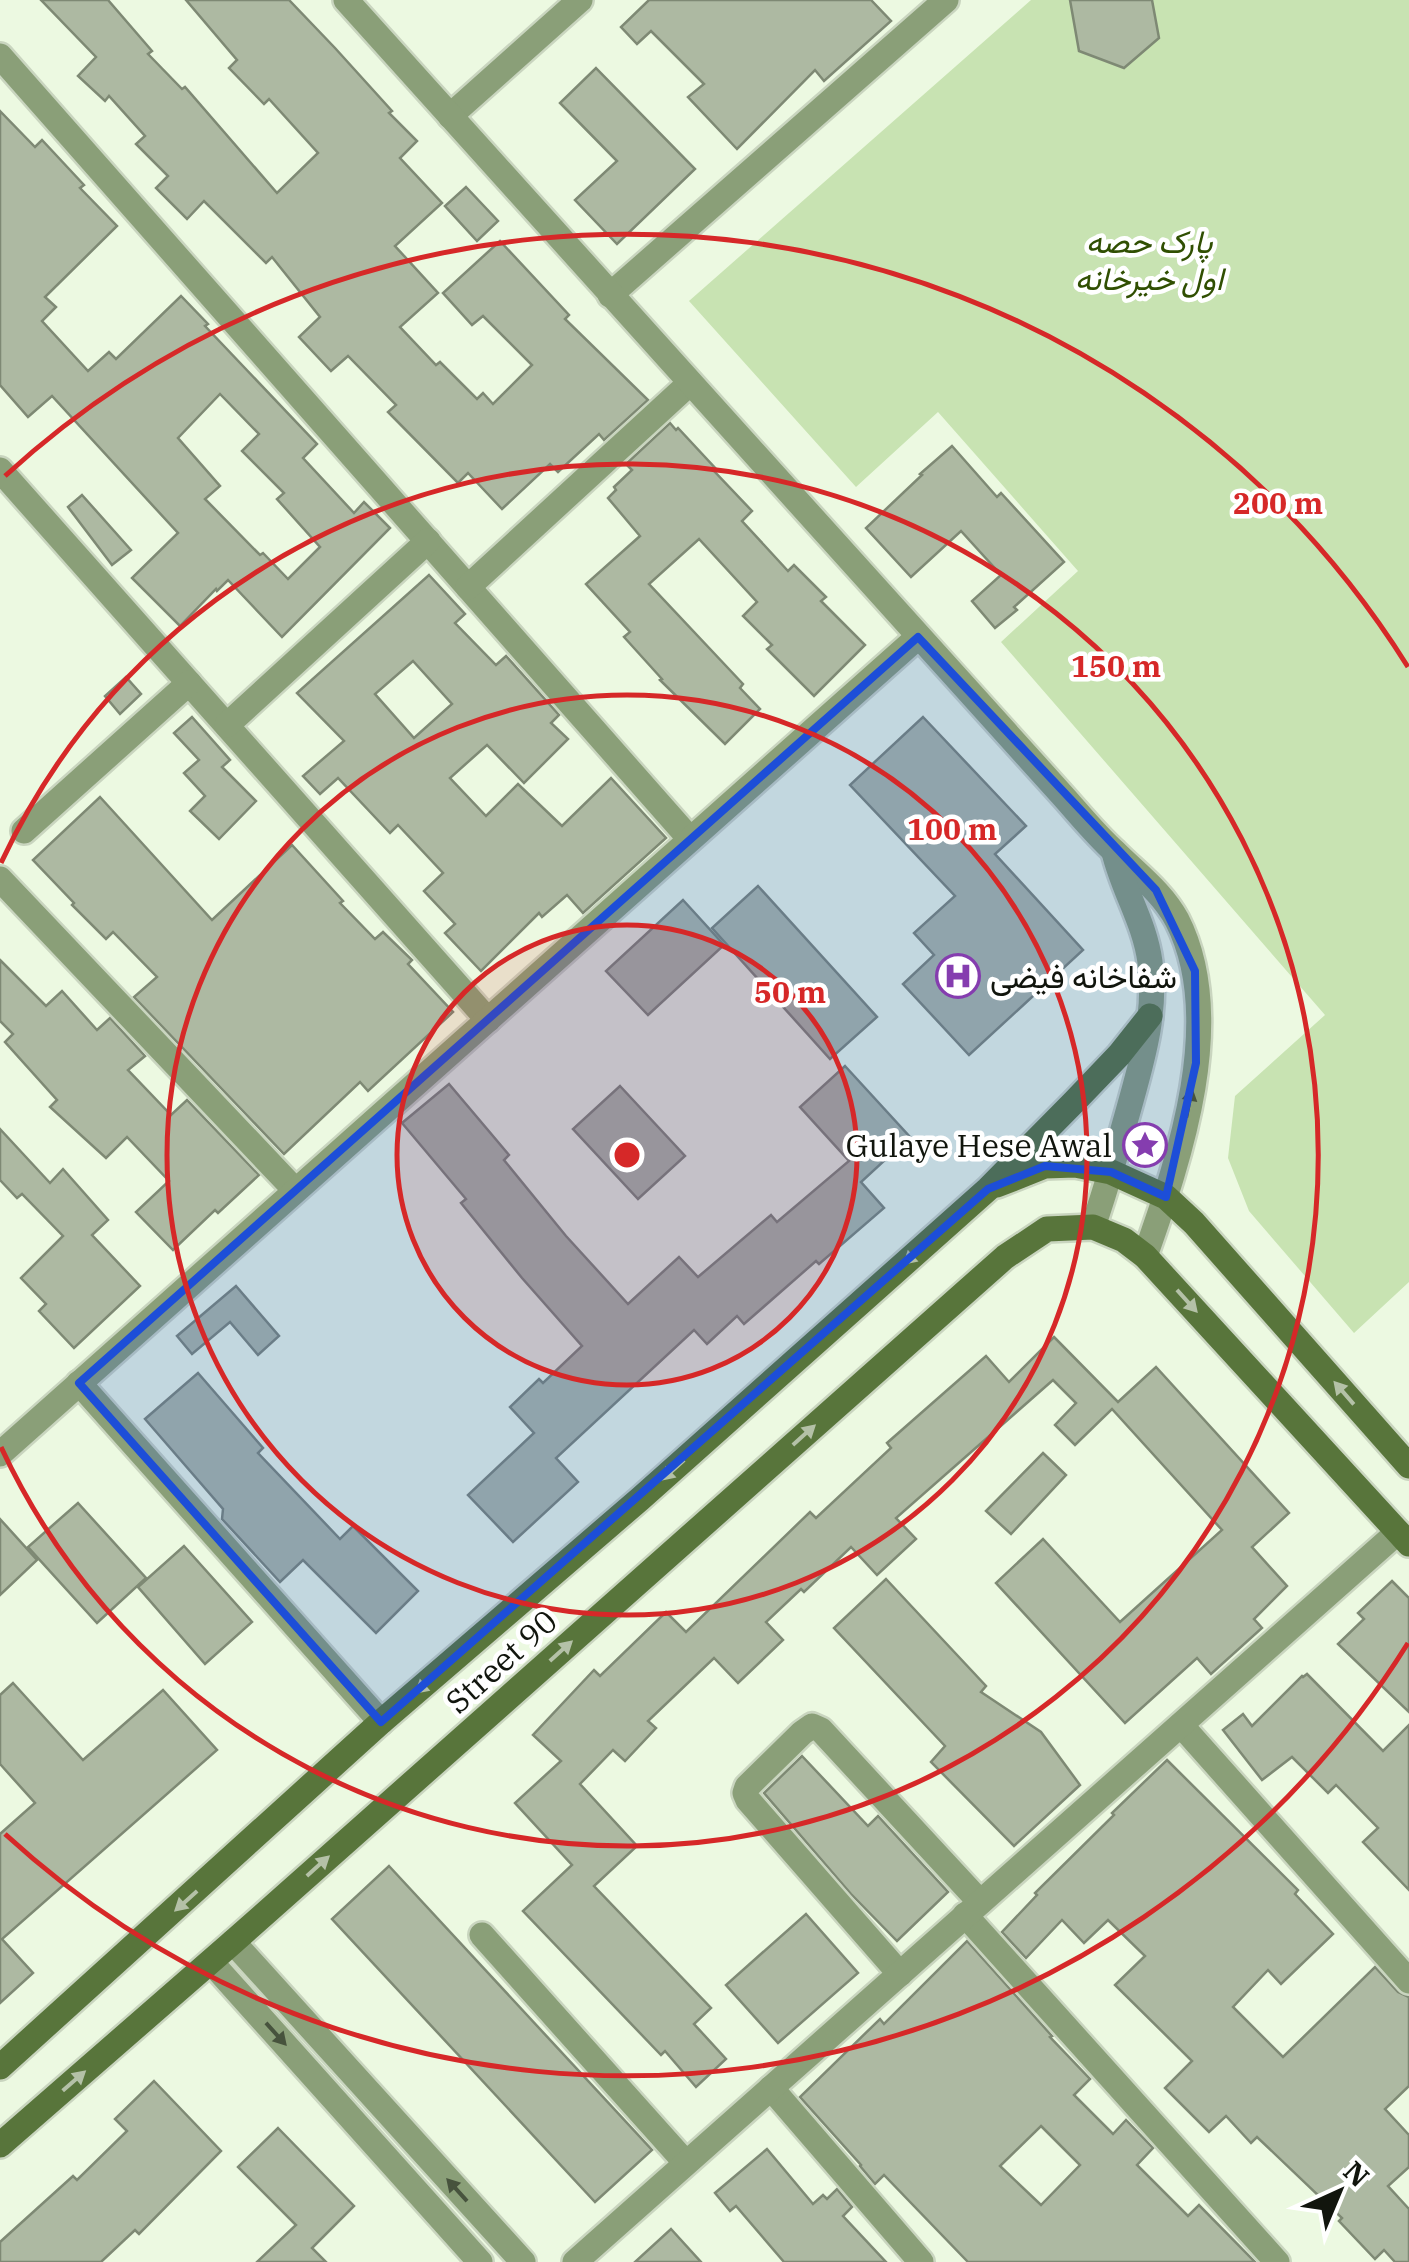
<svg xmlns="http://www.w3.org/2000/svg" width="1409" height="2262" font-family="'IBM Plex Serif',Vazirmatn,serif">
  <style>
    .green { fill: #c8e3b2 }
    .building { fill: #adb9a2; stroke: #7e8974; stroke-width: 2.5; fill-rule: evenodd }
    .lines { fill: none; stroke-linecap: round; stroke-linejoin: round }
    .minor-casing { stroke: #c9d5bf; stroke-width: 30 }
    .tertiary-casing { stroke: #c9d5bf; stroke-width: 30 }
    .secondary-casing { stroke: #c9d5bf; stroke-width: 30 }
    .minor { stroke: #8a9f78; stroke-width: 25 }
    .tertiary { stroke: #8a9f78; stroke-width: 25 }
    .secondary { stroke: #58753b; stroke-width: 25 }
    .oneway { fill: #47533d }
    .oneway2 { fill: #b4c1a7 }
    .marked { fill: #1d4ed8; fill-opacity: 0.2; stroke: #1d4ed8; stroke-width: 8; stroke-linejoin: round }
    .ring { fill: none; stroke: #d62828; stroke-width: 5 }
    .labels { text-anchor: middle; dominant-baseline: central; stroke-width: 9; stroke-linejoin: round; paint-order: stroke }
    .park-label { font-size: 32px; font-style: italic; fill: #304f02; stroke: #fff }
    .poi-label { font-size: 32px; fill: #11150d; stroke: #fff; text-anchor: start }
    .street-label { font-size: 32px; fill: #11150d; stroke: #fff }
    .centre { fill: #d62828; stroke: #fff; stroke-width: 5 }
    .ring-label { font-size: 30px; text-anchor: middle; font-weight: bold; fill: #d62828; stroke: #fff; stroke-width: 9; stroke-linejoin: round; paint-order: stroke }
  </style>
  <rect width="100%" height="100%" fill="#ecf9e1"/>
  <path class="green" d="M1031,0H1409V1282L1354,1333L1249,1211L1228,1158L1235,1096L1325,1015L1001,642L1078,571L938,412L856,487L689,301Z"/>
  <g class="building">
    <path d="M41,0H108L152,51L148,54L182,89L185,87L277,193L318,153L269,99L264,104L229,68L237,60L186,0H289L335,48L392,111L389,113L417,141L400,158L442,203L395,246L438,293L400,327L436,365L440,362L477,399L483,393L493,404L532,365L483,316L472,325L443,293L500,241L569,315L565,319L648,400L604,440L599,434L558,472L550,464L502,509L468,473L458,483L388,412L396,405L348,356L331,371L299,337L320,317L272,257L266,263L204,201L187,219L156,188L168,176L136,144L145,136L109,96L105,101L78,76L96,57Z"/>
    <path d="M649,0H871L891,21L824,81L815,70L737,149L688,97L704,84L651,31L637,44L621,27Z"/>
    <path d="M1070,0H1152L1159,38L1124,68L1079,51Z"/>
    <path d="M596,68L695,169L617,244L575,200L617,161L560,103Z"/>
    <path d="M0,111L35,147L42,140L84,185L80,188L117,226L45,297L56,307L42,321L88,371L109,352L116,359L181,296L208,324L205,326L317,444L303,458L354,513L364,502L390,528L282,637L228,580L217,591L216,589L180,626L132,578L178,533L52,396L28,417L0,385ZM220,394L259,434L242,451L284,493L277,499L320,547L288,579L263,553L260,555L205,499L220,486L178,438Z"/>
    <path d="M466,187L498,221L477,241L445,206Z"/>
    <path d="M670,423L676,430L678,428L717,470L715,472L752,511L742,521L788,571L794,565L826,597L821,601L865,645L814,696L767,649L772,645L743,616L757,602L699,539L649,584L743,684L740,688L760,709L725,744L660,680L662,679L624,637L630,632L586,584L640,536L608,498L616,490L614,487L632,470L626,464Z"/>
    <path d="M952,446L997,497L1001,493L1064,562L1014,607L1017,610L995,628L972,601L1001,575L961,531L911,577L866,528L922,475L920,474Z"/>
    <path d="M82,495L131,550L112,565L68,507Z"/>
    <path d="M429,575L465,614L455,623L496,665L506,656L559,715L551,723L568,739L524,783L487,745L450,778L486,816L518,784L562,826L611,778L666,838L583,913L567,895L542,917L539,913L481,971L445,933L455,924L424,891L443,873L398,825L390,833L338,778L320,794L303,776L344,741L297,693ZM413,661L452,704L414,738L375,694Z"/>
    <path d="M126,677L141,694L120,714L105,696Z"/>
    <path d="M192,717L230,760L222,767L256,801L219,839L190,811L205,796L184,773L199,760L174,733Z"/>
    <path d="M923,717L1026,826L995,854L1083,950L969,1055L903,984L934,955L914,933L955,896L850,785Z"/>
    <path d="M100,797L212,920L292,845L343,901L340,903L375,939L383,932L412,960L408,964L453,1012L368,1091L360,1082L284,1154L134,997L157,977L113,932L106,939L72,905L74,903L33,860Z"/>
    <path d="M758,886L877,1017L830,1059L712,928Z"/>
    <path d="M683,900L724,945L648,1015L606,971Z"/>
    <path d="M0,960L46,1006L62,991L97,1030L110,1018L145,1056L128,1070L171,1115L187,1100L259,1175L218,1213L215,1210L173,1250L136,1212L169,1181L127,1137L106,1158L50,1107L57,1100L5,1042L13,1034L0,1021Z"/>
    <path d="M845,1066L910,1137L861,1182L884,1208L819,1264L816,1261L744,1324L737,1316L707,1344L694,1330L556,1458L578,1482L513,1542L468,1495L534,1433L510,1407L539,1379L543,1383L582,1346L522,1278L461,1203L466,1199L402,1123L449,1084L509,1155L504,1160L566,1236L628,1304L679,1257L698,1277L771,1215L777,1222L849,1161L800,1107Z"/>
    <path d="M620,1086L685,1156L638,1199L573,1129Z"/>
    <path d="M0,1129L50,1183L63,1169L108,1220L92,1235L140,1286L74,1348L39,1311L46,1304L21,1278L63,1236L22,1194L17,1198L0,1180Z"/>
    <path d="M236,1286L279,1336L258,1355L230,1322L192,1354L177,1336Z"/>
    <path d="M1054,1337L1118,1402L1156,1367L1289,1513L1252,1547L1287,1586L1254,1619L1262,1628L1211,1674L1197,1658L1125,1723L996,1583L1043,1539L1120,1622L1222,1530L1112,1409L1075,1445L1055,1425L1076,1403L1053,1380L896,1518L916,1539L877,1575L851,1547L804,1592L801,1589L766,1622L783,1640L738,1683L714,1658L648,1721L656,1728L625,1761L613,1750L580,1784L637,1846L594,1886L711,2008L694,2024L726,2059L696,2087L665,2051L661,2055L523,1911L572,1865L515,1803L561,1761L533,1735L594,1670L600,1676L666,1612L686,1632L810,1512L816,1518L891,1448L887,1443L986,1356L1009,1382Z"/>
    <path d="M198,1373L263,1448L258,1453L340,1539L353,1526L418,1591L376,1633L303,1560L280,1582L222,1519L223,1509L145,1419Z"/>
    <path d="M1043,1453L1066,1475L1011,1534L986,1511Z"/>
    <path d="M78,1503L146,1578L97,1623L28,1547Z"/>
    <path d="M0,1519L37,1560L0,1595Z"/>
    <path d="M184,1546L252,1622L205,1664L138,1587Z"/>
    <path d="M886,1579L986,1686L981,1692L1041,1732L1080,1785L1014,1846L931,1762L945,1746L834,1628Z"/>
    <path d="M1392,1581L1409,1598V1712L1338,1644L1364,1619L1358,1613Z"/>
    <path d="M1307,1674L1383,1751L1409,1725V1890L1363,1842L1378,1828L1336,1785L1328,1793L1292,1757L1262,1780L1223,1730L1243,1714L1252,1726L1302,1676L1303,1677Z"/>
    <path d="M13,1683L83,1760L163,1690L217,1750L2,1939L33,1973L0,2003V1834L35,1803L0,1764V1695Z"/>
    <path d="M802,1756L868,1826L878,1816L948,1892L897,1941L851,1894L764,1793Z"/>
    <path d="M1167,1760L1298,1890L1295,1894L1333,1934L1281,1984L1268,1970L1233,2007L1283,2057L1375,1967L1398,1992L1409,1997V2086L1385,2109L1409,2135V2167L1388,2186L1409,2209V2262H1395L1384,2250L1375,2259L1339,2221L1342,2218L1257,2137L1251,2143L1226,2116L1209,2132L1165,2088L1192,2061L1115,1985L1145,1956L1108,1920L1084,1943L1062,1920L1026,1958L1002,1932L1037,1895L1035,1893L1114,1815L1112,1813Z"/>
    <path d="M389,1866L652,2150L595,2202L332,1919Z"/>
    <path d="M806,1914L858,1973L778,2043L726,1985Z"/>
    <path d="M967,1941L1052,2036L1050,2037L1090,2079L1074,2095L1113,2134L1126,2120L1153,2148L1137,2165L1188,2216L1199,2205L1255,2262H968L884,2175L875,2184L860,2166L861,2165L800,2097L880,2019L884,2024ZM1041,2126L1080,2165L1041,2205L1000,2166Z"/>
    <path d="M154,2081L221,2151L139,2234L135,2230L101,2262H0V2242L73,2176L77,2180L127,2131L115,2119Z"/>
    <path d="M278,2128L354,2206L312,2248L326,2262H257L296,2225L238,2167Z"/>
    <path d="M767,2149L813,2204L823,2195L827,2199L837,2189L852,2207L843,2216L886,2262H784L736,2206L730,2211L715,2193Z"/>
    <path d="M671,2229L701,2262H635Z"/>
  </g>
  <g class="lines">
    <g class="minor-casing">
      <g id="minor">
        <path d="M0,56L690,839"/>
        <path d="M450,116L580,0"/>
        <path d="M610,295L946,0"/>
        <path d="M0,470L488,1020"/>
        <path d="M468,587L690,383"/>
        <path d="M227,725L428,541"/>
        <path d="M24,831L189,683"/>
        <path d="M0,879L295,1190"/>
        <path d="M79,1383L381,1722"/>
        <path d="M0,1454L918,637"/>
        <path d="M1181,1725L1409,1981"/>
        <path d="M965,1915L1277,2262"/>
        <path d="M482,1935L685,2162"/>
        <path d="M900,1974L748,1800L745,1793L747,1787L802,1733L812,1726L821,1730L980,1902"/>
        <path d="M771,2088L921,2262"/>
        <path d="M575,2262L1398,1532"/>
      </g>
    </g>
    <g class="tertiary-casing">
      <g id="tertiary">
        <path d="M346,0L1063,796C1080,815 1096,835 1115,852C1137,874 1162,892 1177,920C1227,1018 1180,1158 1145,1256"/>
        <path d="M1093,1227C1106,1188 1118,1148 1129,1108C1142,1061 1157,1012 1150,962C1145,923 1123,890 1114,852"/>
        <path d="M233,1942L523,2262"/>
        <path d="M211,1962L480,2262"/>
      </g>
    </g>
    <g class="secondary-casing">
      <g id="secondary">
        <path d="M997,1185L1045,1166L1075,1165L1111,1172L1166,1197L1194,1223L1409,1466"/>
        <path d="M0,2067L381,1722L640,1499L988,1189L1074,1102L1119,1055L1150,1016"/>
        <path d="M0,2145L233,1942L1005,1257L1047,1229L1093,1227L1124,1240L1145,1256L1409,1544"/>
      </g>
    </g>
    <use href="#minor" class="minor"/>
    <use href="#tertiary" class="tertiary"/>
    <use href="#secondary" class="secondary"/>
  </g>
  <defs><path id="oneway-solid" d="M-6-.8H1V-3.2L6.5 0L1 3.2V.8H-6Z" transform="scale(2.5)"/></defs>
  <g class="oneway">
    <use href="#oneway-solid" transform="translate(1189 1103) rotate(-79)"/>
    <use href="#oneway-solid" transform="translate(276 2034) rotate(48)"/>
    <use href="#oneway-solid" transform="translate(457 2190) rotate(-132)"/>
  </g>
  <g class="oneway2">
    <use href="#oneway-solid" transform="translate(915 1254) rotate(138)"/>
    <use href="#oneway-solid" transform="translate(1187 1301) rotate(48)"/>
    <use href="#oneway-solid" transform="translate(1344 1393) rotate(-131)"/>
    <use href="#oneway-solid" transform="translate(804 1435) rotate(-42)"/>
    <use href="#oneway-solid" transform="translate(673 1470) rotate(138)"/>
    <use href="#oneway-solid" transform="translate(561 1651) rotate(-42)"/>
    <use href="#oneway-solid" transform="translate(427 1683) rotate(139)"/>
    <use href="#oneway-solid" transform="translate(318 1866) rotate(-42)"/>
    <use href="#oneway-solid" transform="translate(186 1901) rotate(138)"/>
    <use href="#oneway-solid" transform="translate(74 2081) rotate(-41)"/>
  </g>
  <path class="marked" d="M918,637L1156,890L1195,971L1196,1063L1166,1197L1111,1172L1045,1166L988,1189L381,1722L79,1383Z"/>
  <circle cx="627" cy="1155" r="230" fill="#d62828" fill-opacity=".12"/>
  <g class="ring">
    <circle cx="627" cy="1155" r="230"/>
    <circle cx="627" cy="1155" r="460"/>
    <path d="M1 863A691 691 0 1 1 1 1447"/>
    <path d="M1408 1643A921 921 0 0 1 5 1834M5 476A921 921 0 0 1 1408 667"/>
  </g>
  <defs>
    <g id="hospital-ring" transform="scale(2.25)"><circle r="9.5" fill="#fff" stroke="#853daf" stroke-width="1.5"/><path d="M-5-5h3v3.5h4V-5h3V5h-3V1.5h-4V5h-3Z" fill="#853daf"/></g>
    <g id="sight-ring" transform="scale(2.25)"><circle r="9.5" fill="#fff" stroke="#853daf" stroke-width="1.5"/><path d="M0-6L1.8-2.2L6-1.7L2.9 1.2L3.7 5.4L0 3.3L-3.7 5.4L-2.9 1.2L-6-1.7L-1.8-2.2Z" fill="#853daf"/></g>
  </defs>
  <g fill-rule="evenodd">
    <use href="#hospital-ring" x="958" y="976"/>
    <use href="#sight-ring" x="1145" y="1145"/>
  </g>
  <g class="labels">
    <g class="park-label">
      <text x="1149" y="241">پارک حصه<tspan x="1149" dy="37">اول خیرخانه</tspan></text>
    </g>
    <g class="poi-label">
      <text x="990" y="976">شفاخانه فیضی</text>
      <text x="1112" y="1145" text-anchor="end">Gulaye Hese Awal</text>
    </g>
    <g class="street-label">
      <text transform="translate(501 1661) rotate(-42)">Street 90</text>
    </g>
  </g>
  <circle cx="627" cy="1155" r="15" class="centre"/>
  <g class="ring-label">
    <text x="1278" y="514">200 m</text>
    <text x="1116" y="677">150 m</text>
    <text x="952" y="840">100 m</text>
    <text x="790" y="1003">50 m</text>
  </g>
  <g transform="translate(1339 2192) rotate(44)" stroke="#ffffff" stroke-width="8" paint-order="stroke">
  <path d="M0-8L18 38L0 25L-18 38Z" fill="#11150d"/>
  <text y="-15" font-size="28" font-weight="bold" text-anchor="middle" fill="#11150d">N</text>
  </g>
</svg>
